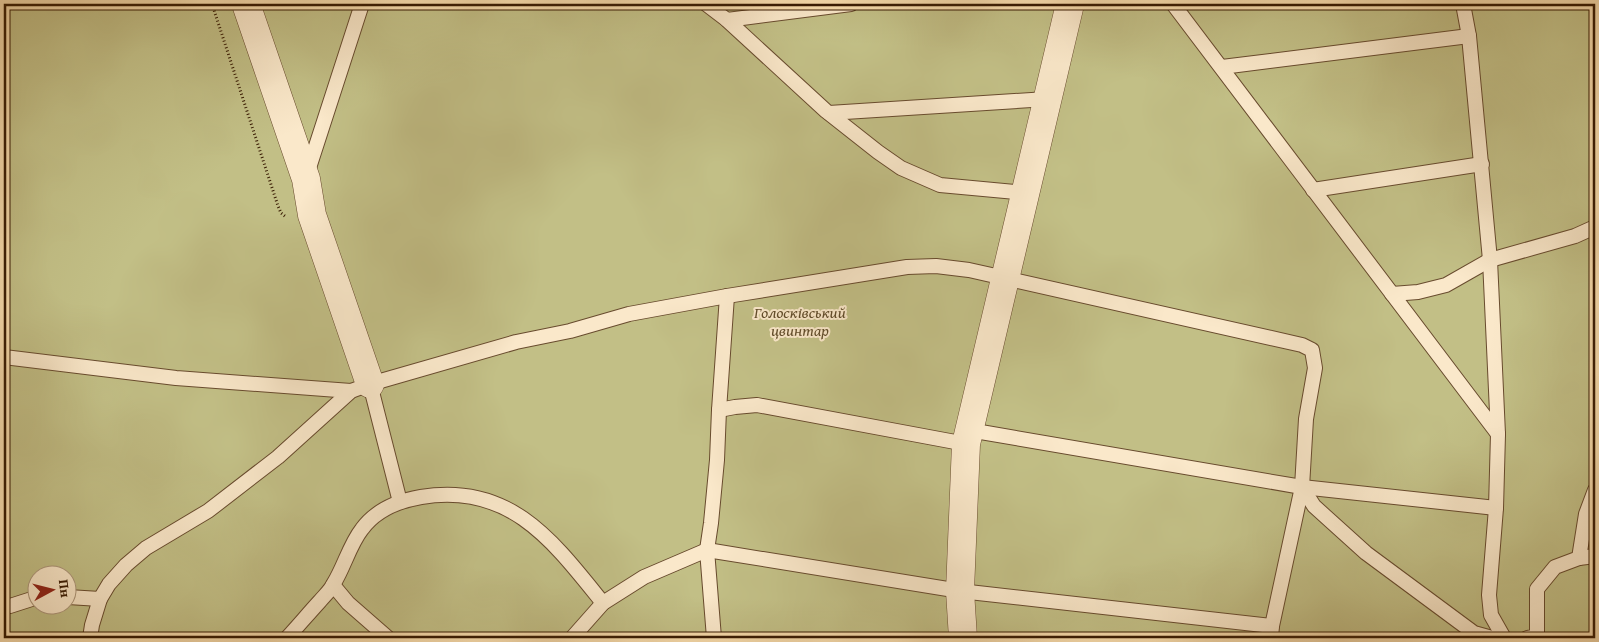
<svg xmlns="http://www.w3.org/2000/svg" width="1599" height="642" font-family="'Gentium Book Plus',serif">
  <style>
    .green { fill: #c2bf86; stroke: #7d6d44; fill-rule: evenodd }
    .lines { fill: none; stroke-linecap: round; stroke-linejoin: round }
    .lane-casing { stroke: #684b2e; stroke-width: 16 }
    .street-casing { stroke: #684b2e; stroke-width: 29 }
    .path { stroke: #381b03; stroke-width: 3; stroke-dasharray: 1 2.5; stroke-linecap: butt }
    .lane { stroke: #fae8ca; stroke-width: 14 }
    .street { stroke: #fae8ca; stroke-width: 28 }
    .labels { text-anchor: middle; dominant-baseline: central; stroke-width: 4; stroke-linejoin: round; paint-order: stroke }
    .park-label { font-size: 16px; font-style: italic; fill: #614c2a; stroke: #fae8ca }
  </style>
  <rect width="100%" height="100%" fill="#f7dcad"/>
  <filter id="stains"><feTurbulence type="fractalNoise" baseFrequency=".004" numOctaves="4"/><feColorMatrix values="0 0 0 0 .2 0 0 0 0 .09 0 0 0 0 .02 0 0 0 .5 -.17"/></filter>
  <radialGradient id="worn" r=".72"><stop offset=".6" stop-color="#630" stop-opacity="0"/><stop offset="1" stop-color="#630" stop-opacity=".3"/></radialGradient>
  <path class="green" d="M4,4H1595V638H4ZM38,574H68V604H38Z"/>
  <g class="lines">
    <g class="lane-casing">
      <g id="lane">
        <path d="M706,4L727,20L826,111L878,152L901,168L940,185L1026,193"/>
        <path d="M1173,4L1498,434"/>
        <path d="M1463,4L1469,36L1490,260L1498,434L1496,508L1489,595L1491,615L1504,638"/>
        <path d="M727,20L851,4"/>
        <path d="M1222,67L1469,36"/>
        <path d="M829,113L1047,99"/>
        <path d="M307,174L362,4"/>
        <path d="M1313,190L1482,164"/>
        <path d="M1392,294L1418,292L1446,285L1490,260L1575,236L1595,227"/>
        <path d="M4,357L176,378L351,391"/>
        <path d="M370,384L400,502"/>
        <path d="M719,410L735,407L757,405L966,444"/>
        <path d="M969,430L1302,487L1496,508"/>
        <path d="M1302,487L1314,506L1366,553L1474,633L1492,638"/>
        <path d="M1579,558L1595,556"/>
        <path d="M333,585L348,603L388,638"/>
        <path d="M68,597L100,599"/>
        <path d="M4,606H10L38,597"/>
        <path d="M90,638L92,625L100,599L109,584L126,565L146,548L208,511L278,457L351,391L370,384L516,342L570,331L629,314L727,296L907,267L936,266L969,270L1302,345L1312,350L1315,368L1306,419L1302,487L1272,626L1271,638"/>
        <path d="M287,638C298,626 309,613 320,601C325,595 331,590 334,583C344,567 350,544 362,529C376,510 398,501 421,497C510,482 553,541 603,603"/>
        <path d="M572,638L603,603L644,577L707,550L960,591L1272,626"/>
        <path d="M714,638L707,550L711,523L717,460L719,410L727,296"/>
        <path d="M1527,638L1537,636V589L1555,567L1579,558L1586,514L1595,490"/>
      </g>
    </g>
    <g class="street-casing">
      <g id="street">
        <path d="M246,4L306,179L312,215L370,384"/>
        <path d="M963,638L960,591L966,444L1070,4"/>
      </g>
    </g>
    <path class="path" d="M212,4L278,206L281,213L286,217"/>
    <use href="#lane" class="lane"/>
    <use href="#street" class="street"/>
  </g>
  <g class="labels">
    <g class="park-label">
      <text x="800" y="312">Голосківський<tspan x="800" dy="18">цвинтар</tspan></text>
    </g>
  </g>
  <rect width="1599" height="642" fill="none" stroke="#f7dcad" stroke-width="20"/>
  <rect x="5" y="5" width="1589" height="632" fill="none" stroke="#381b03" stroke-width="2.5"/>
  <rect x="10" y="10" width="1579" height="622" fill="none" stroke="#381b03"/>
  <g transform="translate(52 590) rotate(83)"><circle r="24" fill="#fae8ca" stroke="#ac967a"/>
  <path d="M0-4L9 19L0 12L-9 19Z" fill="#8f2418"/>
  <text y="-8" font-size="14" font-weight="bold" text-anchor="middle" fill="#381b03">Пн</text>
  </g>
  <rect width="100%" height="100%" filter="url(#stains)"/>
  <rect width="100%" height="100%" fill="url(#worn)"/>
</svg>
